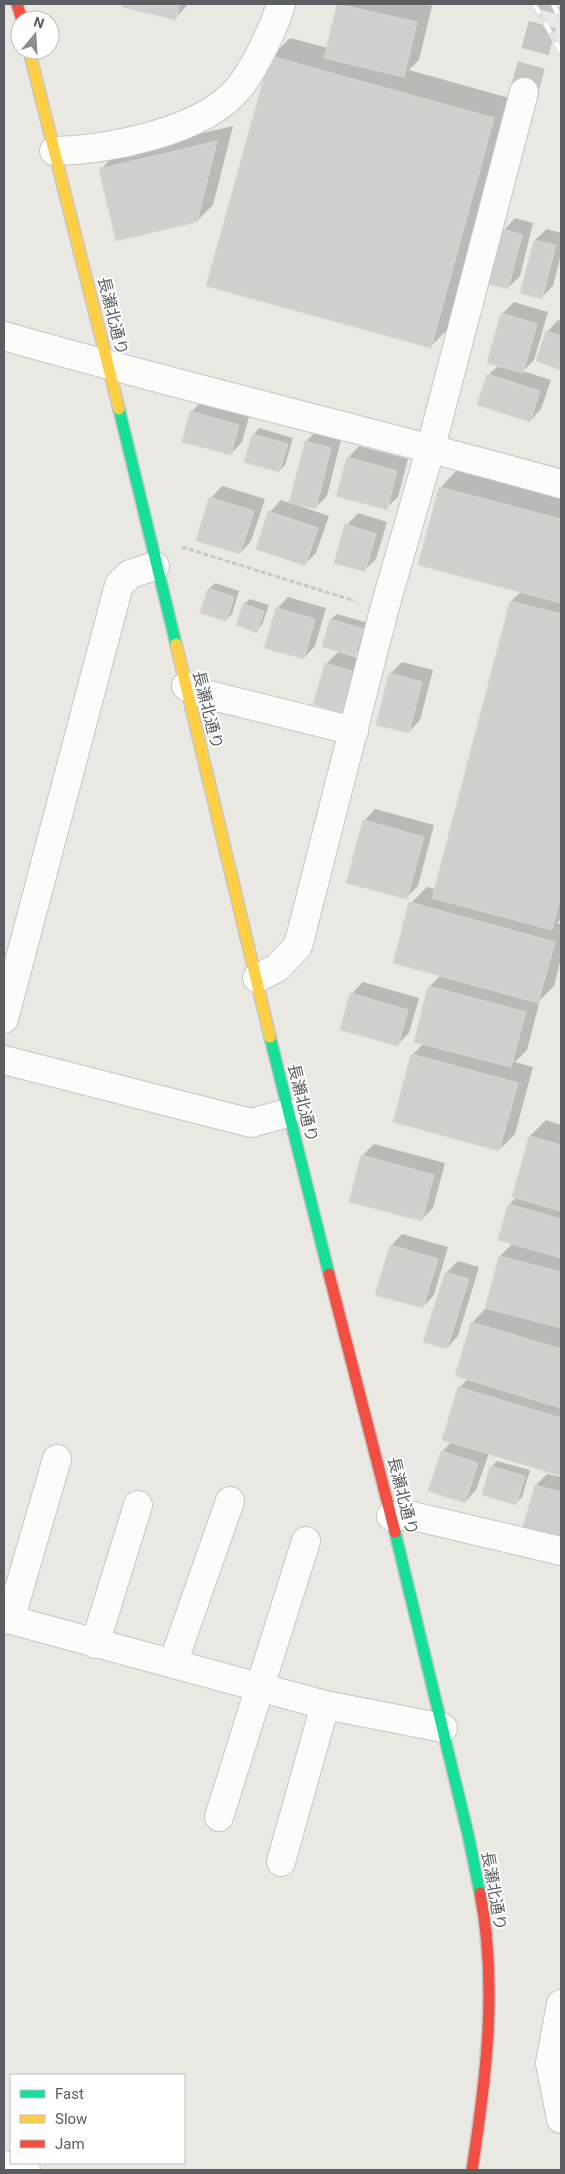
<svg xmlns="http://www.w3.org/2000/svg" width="565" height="2174" font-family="Roboto,'Noto Sans JP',sans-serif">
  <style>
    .shadow { fill: #0003 }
    .building { fill: #d0cfcc; stroke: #d8d7d2 }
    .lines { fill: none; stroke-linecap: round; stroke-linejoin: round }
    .street-tunnel { stroke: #c5c5c2; stroke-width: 28; stroke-dasharray: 28 14; stroke-linecap: butt }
    .street-casing { stroke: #c6c6c6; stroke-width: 30 }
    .fast-casing { stroke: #c6c6c5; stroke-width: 14 }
    .slow-casing { stroke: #c6c6c5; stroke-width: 14 }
    .jam-casing { stroke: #c6c6c5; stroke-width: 14 }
    .path { stroke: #c5c9c7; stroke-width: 3; stroke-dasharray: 5 2.5; stroke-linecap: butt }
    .street { stroke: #fcfcfb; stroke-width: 28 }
    .fast { stroke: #16e098; stroke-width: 11 }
    .slow { stroke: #ffcf43; stroke-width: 11 }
    .jam { stroke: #f24e42; stroke-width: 11 }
    .rail-casing { stroke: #e0e1e0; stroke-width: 5.5 }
    .rail { stroke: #fff; stroke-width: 4; stroke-dasharray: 11; stroke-linecap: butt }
    .labels { text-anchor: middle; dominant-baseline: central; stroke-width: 4; stroke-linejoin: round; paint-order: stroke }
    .street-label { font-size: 16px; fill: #5a5d61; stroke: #fff }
  </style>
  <rect width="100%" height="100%" fill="#e9e8e3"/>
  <g class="shadow">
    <path d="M124,4H188L175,19L123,6Z"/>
    <path d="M338,4H424L432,6L419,60L409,70L513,99L450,327L431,346L271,57L290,38L328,48Z"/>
    <path d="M233,126L213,205L197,221L101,169L117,153Z"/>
    <path d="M515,218L533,223L520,276L508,288L504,230Z"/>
    <path d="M547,229L561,233V254L553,286L542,297L522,292L535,240Z"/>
    <path d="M514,302L548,312L534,360L523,371L551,380L541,409L530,421L488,375L499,365L502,314Z"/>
    <path d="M558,320L561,321V368L537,360L547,332Z"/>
    <path d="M202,401L250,413L242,442L231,454L191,412Z"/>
    <path d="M259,428L293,438L285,465L279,471L246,461L254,434Z"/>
    <path d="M318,430L342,436L327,496L315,508L294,503V504L329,516L316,553L305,564L270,512L281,500L290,503L306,441Z"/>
    <path d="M359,446L408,459L398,497L386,508L348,458Z"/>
    <path d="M459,468L561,495V919L557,923L561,924V958L554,986L540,1000L527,1050L515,1062L533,1067L515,1134L499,1150L412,1055L424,1043L429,987L441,975L411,903L427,887L435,889L511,601L522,591L440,488Z"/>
    <path d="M222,486L265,499L251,541L240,553L211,498Z"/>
    <path d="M358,513L387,522L376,559L364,571L347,525Z"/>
    <path d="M215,583L239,591L232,614L226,620L209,589Z"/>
    <path d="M288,597L326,608L315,646L304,658L277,609Z"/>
    <path d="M250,599L269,605L262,625L256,631L237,625L244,604Z"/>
    <path d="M337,614L368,623L361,649L355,655L343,651L342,653L365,660L353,700L341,712L326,664L340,650L331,619Z"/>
    <path d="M402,662L433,670L420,720L409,732L390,674Z"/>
    <path d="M375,809L434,825L418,886L406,898L364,821Z"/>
    <path d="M363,982L419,998L409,1033L397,1045L351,994Z"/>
    <path d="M546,1120L561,1125V1474L489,1453L476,1490L465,1502L442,1452L452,1441L459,1388L468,1379L472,1323L486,1308L500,1256L513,1243L509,1205L516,1197L530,1136Z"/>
    <path d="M374,1144L445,1163L433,1208L421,1220L362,1156Z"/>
    <path d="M402,1234L448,1247L434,1295L423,1307L391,1246Z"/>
    <path d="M458,1261L479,1267L458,1336L447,1348L446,1273Z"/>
    <path d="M497,1461L530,1470L522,1497L516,1503L491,1467Z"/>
    <path d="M547,1474L561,1477V1546L522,1535L536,1485Z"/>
  </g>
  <g class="building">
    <path d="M122,4H180L176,20L122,7Z"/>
    <path d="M337,4L417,22L404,77L324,58Z"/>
    <path d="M270,56L494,118L431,348L206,286Z"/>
    <path d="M217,141L197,222L116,241L99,169Z"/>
    <path d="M503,229L522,235L508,289L488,284Z"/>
    <path d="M534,240L556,245L542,299L520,293Z"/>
    <path d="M501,313L537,324L523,373L487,363Z"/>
    <path d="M546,331L561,336V370L536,361Z"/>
    <path d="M487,374L540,391L530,422L477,405Z"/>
    <path d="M190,411L239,425L231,455L182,442Z"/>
    <path d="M252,434L288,444L279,472L244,462Z"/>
    <path d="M305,441L331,448L316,509L289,503Z"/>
    <path d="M347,457L397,471L387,510L336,496Z"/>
    <path d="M439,487L561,519V603L418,565Z"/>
    <path d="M209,497L254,511L240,554L196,541Z"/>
    <path d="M268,511L318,528L305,566L256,549Z"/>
    <path d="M345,524L376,534L365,572L334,563Z"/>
    <path d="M208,588L234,597L226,621L200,613Z"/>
    <path d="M510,601L561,614V895L552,930L432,898Z"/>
    <path d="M243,604L264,611L257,633L236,625Z"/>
    <path d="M276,608L315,619L304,659L264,648Z"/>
    <path d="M330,619L363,629L355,656L322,647Z"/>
    <path d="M325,663L354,672L342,713L313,704Z"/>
    <path d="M389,673L422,682L409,733L376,725Z"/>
    <path d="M363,820L424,837L407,899L346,883Z"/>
    <path d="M409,902L555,942L538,1003L393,963Z"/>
    <path d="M428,986L526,1012L511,1067L414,1042Z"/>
    <path d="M350,993L408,1010L398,1046L340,1030Z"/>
    <path d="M411,1054L518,1083L499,1151L393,1122Z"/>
    <path d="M529,1136L561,1145V1211L512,1197Z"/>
    <path d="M361,1155L434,1175L422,1221L349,1202Z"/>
    <path d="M508,1204L561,1219V1258L498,1240Z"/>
    <path d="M390,1245L438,1259L423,1308L375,1295Z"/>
    <path d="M499,1256L561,1272V1328L485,1308Z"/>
    <path d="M445,1272L469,1279L447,1349L423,1342Z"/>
    <path d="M471,1322L561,1349V1408L455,1376Z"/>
    <path d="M458,1387L561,1418V1476L442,1440Z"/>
    <path d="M441,1451L478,1463L465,1503L428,1491Z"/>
    <path d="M490,1466L525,1476L516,1505L482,1495Z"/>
    <path d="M535,1485L561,1492V1547L520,1536Z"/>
  </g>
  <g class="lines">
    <path class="street-tunnel" d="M524,92L548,4"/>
    <g class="street-casing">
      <g id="street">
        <path d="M54,151C107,150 202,132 238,89C254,70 274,28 281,4"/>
        <path d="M4,336C189,389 376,432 561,484"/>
        <path d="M186,686L205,694L354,731"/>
        <path d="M257,978L277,968L298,946L384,610L431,447L524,92"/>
        <path d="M4,1019L119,585L130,574L155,566"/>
        <path d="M4,1060L251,1123L288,1113"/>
        <path d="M391,1516H413L561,1551"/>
        <path d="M4,1618L325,1705L443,1728"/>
        <path d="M10,1620L57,1459"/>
        <path d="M95,1644L138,1505"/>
        <path d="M173,1663L230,1501"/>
        <path d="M219,1817L306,1541"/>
        <path d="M281,1862L325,1705"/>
        <path d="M561,2004L550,2063L561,2119"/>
        <path d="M4,2165L26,2170"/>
      </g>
    </g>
    <g class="fast-casing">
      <g id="fast">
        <path d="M119,409L176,644"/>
        <path d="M270,1037L329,1274"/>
        <path d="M395,1532L468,1834L480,1893"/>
      </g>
    </g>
    <g class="slow-casing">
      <g id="slow">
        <path d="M29,50L119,409"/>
        <path d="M176,644L270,1037"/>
      </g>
    </g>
    <g class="jam-casing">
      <g id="jam">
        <path d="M17,4L22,20"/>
        <path d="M329,1274L395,1532"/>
        <path d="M472,2170C486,2079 498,1985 480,1893"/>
      </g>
    </g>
    <path class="path" d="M182,547L355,601"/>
    <use href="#street" class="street"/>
    <use href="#fast" class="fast"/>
    <use href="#slow" class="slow"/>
    <use href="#jam" class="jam"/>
    <g class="rail-casing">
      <g id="rail">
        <path d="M534,4L561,51"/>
        <path d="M553,4L561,19"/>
      </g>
    </g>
    <use href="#rail" class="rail"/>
  </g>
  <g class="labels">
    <g class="street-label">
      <text transform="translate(113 316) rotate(76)">長瀬北通り</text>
      <text transform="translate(208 710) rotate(76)">長瀬北通り</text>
      <text transform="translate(303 1103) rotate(76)">長瀬北通り</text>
      <text transform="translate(403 1496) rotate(76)">長瀬北通り</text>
      <text transform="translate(494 1891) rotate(80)">長瀬北通り</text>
    </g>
  </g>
  <rect width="565" height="2174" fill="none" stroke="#5a5d61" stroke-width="10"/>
  <rect x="10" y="2074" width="175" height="90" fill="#ffffff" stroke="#bdbec0"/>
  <rect x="20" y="2090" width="25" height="8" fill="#16e098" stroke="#bdbec0"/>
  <text x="55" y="2099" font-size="15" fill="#5a5d61">Fast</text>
  <rect x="20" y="2115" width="25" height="8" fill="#ffcf43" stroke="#bdbec0"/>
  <text x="55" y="2124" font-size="15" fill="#5a5d61">Slow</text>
  <rect x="20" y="2140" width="25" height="8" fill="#f24e42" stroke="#bdbec0"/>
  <text x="55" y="2149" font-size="15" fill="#5a5d61">Jam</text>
  <g transform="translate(35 35) rotate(18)"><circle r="24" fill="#ffffff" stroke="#bdbec0"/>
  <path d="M0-4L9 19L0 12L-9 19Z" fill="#8c8e8e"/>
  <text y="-8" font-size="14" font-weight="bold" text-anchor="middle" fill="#5a5d61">N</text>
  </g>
</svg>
